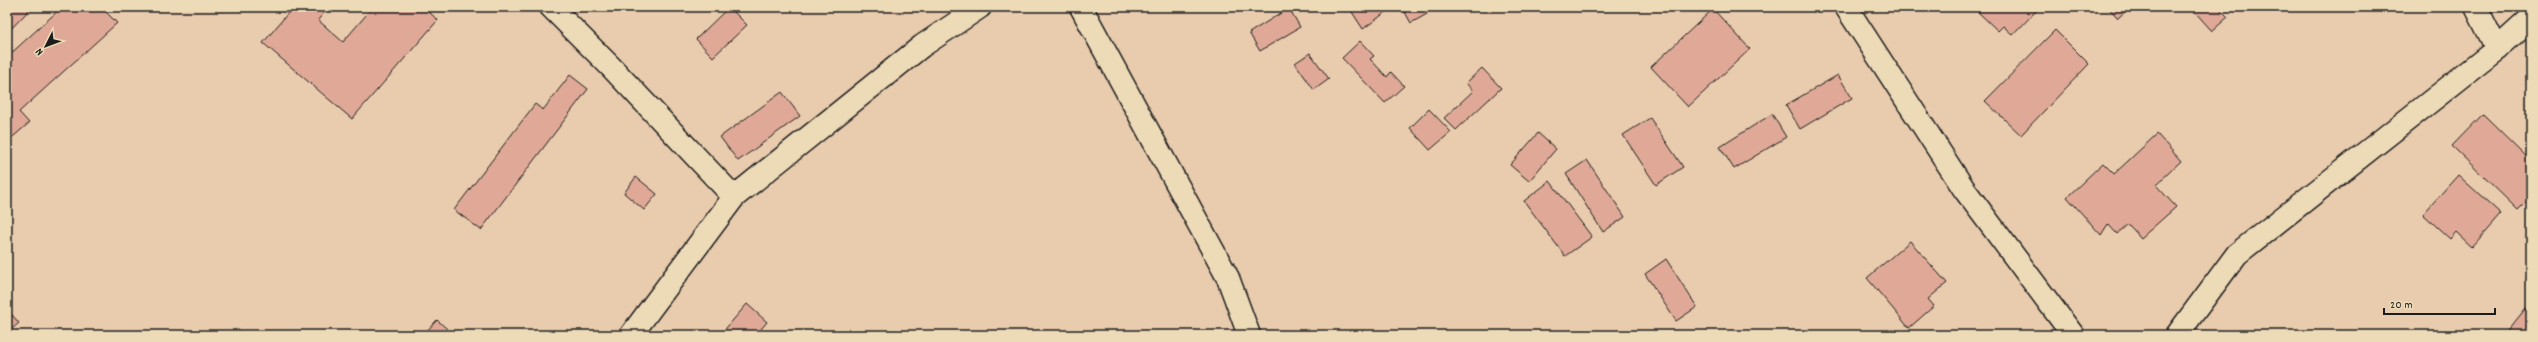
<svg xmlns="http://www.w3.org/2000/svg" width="2538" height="342" font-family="Dekko,sans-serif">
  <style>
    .building { fill: #e0a997; stroke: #1c1c1c }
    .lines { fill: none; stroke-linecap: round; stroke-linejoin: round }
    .minor-casing { stroke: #1c1c1c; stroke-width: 25 }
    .minor { stroke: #eddbb8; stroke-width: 22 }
  </style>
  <rect width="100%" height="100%" fill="#e9ccae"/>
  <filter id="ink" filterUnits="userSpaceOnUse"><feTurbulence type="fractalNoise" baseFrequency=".025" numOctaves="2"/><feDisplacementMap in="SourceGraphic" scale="8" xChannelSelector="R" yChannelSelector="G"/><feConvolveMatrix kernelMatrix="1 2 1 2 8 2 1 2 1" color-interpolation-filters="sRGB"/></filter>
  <g filter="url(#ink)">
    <g class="building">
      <path d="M7,7H32L7,33Z"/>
      <path d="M62,7H101L117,23L19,112L29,123L7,142V57Z"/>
      <path d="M293,7H326L328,8L318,20L343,42L373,7H423L438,20L352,119L263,43Z"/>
      <path d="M729,7L747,25L713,57L696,39Z"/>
      <path d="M1358,7H1393L1363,29L1352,12Z"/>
      <path d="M1402,7H1423L1427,14L1411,23Z"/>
      <path d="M1981,7H2034L2037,10L2013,35L2003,26L1998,31L1977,11Z"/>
      <path d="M2108,7H2130L2118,18Z"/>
      <path d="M2198,7H2218L2228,17L2212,31L2194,11Z"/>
      <path d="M1289,8L1300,27L1260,51L1249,33Z"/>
      <path d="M1713,9L1750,49L1688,107L1651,67Z"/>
      <path d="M2055,30L2089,64L2021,135L1985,101Z"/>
      <path d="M1360,41L1374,56L1370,59L1387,77L1391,72L1404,86L1385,103L1342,58Z"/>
      <path d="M1310,53L1329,79L1314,90L1295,63Z"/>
      <path d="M1482,68L1501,88L1456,130L1444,118L1473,91L1466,83Z"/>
      <path d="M570,75L588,89L481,230L454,210L535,104L543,110Z"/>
      <path d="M1838,75L1852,98L1800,129L1786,105Z"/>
      <path d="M782,92L800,116L738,161L720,137Z"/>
      <path d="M1429,109L1451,132L1430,150L1410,128Z"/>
      <path d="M1772,114L1786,137L1734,169L1720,147Z"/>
      <path d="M2483,114L2531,161V197L2518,210L2452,146Z"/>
      <path d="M1650,118L1683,167L1656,185L1623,135Z"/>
      <path d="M1538,133L1556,149L1529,181L1510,165Z"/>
      <path d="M2157,134L2181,161L2156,185L2176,207L2141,238L2128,224L2117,234L2108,224L2101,235L2067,197L2103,163L2114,174Z"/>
      <path d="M1587,160L1625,217L1603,232L1566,174Z"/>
      <path d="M2458,175L2501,214L2472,247L2456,232L2450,239L2423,214Z"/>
      <path d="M636,177L657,194L644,210L624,193Z"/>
      <path d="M1550,181L1592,237L1565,256L1524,201Z"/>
      <path d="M1910,241L1947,283L1928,299L1934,306L1909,328L1867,278Z"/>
      <path d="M1666,259L1697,307L1676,321L1645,274Z"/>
      <path d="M747,304L767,322L756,335H720Z"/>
      <path d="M2526,308L2531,312V335H2504Z"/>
      <path d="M7,309L19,323L7,333Z"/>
      <path d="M437,320L454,335H423Z"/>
    </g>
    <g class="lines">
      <g class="minor-casing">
        <g id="minor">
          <path d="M551,7L611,67L734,197"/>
          <path d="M1081,7L1228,278L1249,335"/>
          <path d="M1846,7L1964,189L2073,335"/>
          <path d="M2476,7L2497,49"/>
          <path d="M631,335L734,197L922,46L980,7"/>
          <path d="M2177,335L2237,254L2497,49L2531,18"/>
        </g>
      </g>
      <use href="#minor" class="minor"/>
    </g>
  </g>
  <rect width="2538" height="342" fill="none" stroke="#eddbb8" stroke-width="24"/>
  <rect x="12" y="12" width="2514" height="318" fill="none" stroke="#1c1c1c" stroke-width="1.5" filter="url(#ink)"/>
  <g transform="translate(46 46) rotate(228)" stroke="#eddbb8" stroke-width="3" paint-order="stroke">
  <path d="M0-3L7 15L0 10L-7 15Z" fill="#1c1c1c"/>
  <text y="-6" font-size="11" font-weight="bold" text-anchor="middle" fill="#1c1c1c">N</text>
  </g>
  <path d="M2384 308v6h111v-6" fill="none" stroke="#1c1c1c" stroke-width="2"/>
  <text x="2390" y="308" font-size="12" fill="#1c1c1c" stroke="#eddbb8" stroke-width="3" paint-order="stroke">20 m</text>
</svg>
